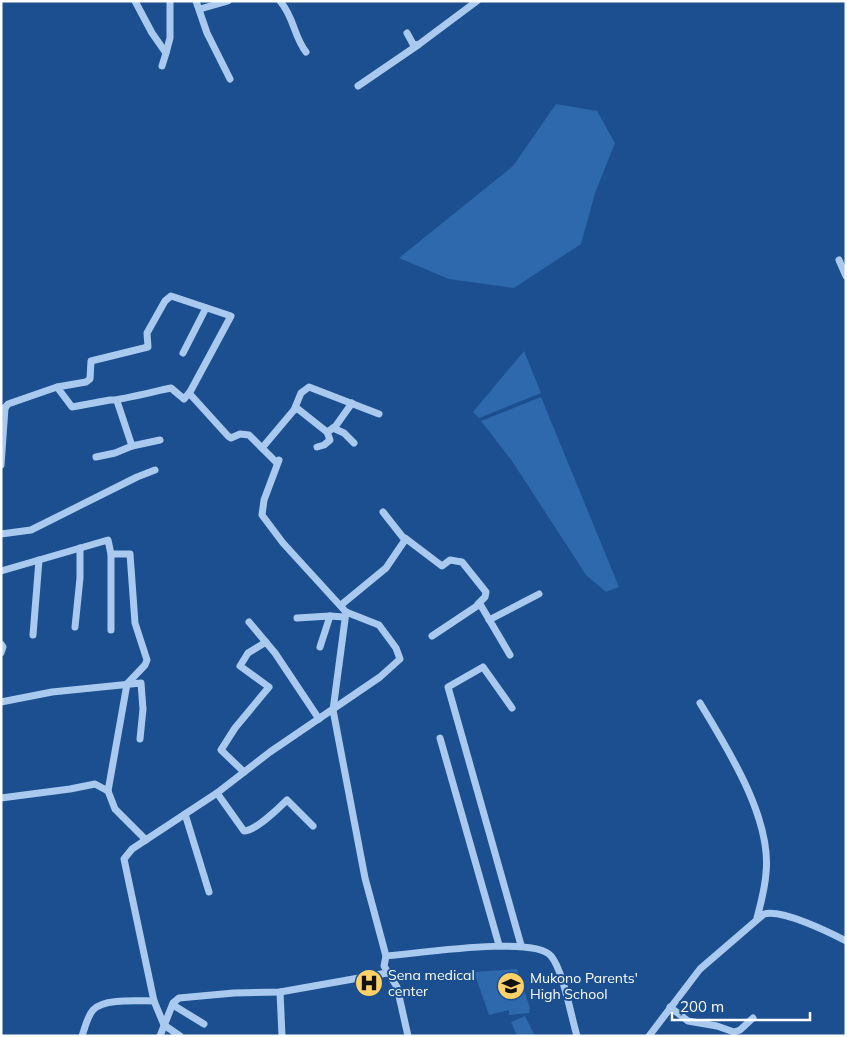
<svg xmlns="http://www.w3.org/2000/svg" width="847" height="1037" font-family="Mulish,sans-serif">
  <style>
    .green { fill: #2e69ad }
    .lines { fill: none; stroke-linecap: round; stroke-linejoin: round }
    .minor { stroke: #a9c9ee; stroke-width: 7 }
    .labels { text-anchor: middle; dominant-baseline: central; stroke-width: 4; stroke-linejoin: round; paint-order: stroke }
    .poi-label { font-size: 14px; fill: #fff; stroke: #1b4f8f; text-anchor: start }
  </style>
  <rect width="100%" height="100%" fill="#1b4f8f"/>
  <g class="green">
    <path d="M556,104L597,111L615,143L595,193L581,244L514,288L449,279L399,258L513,166Z"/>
    <path d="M524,351L541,393L479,418L473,412Z"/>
    <path d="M541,397L619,587L606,592L586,575L512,461L481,421Z"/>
    <path d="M517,969L530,1008L529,1013L509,1015V1010L489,1015L474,972Z"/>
    <path d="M525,1016L535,1036H517L511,1022Z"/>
  </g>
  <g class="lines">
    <g class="minor">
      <path d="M135,1L152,33L166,53L162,66"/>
      <path d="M196,1L207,33L230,79"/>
      <path d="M280,1C294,17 294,37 306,52"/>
      <path d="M200,9L228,1"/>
      <path d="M407,33L413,44L418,45L477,1"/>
      <path d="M166,53L170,38V1"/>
      <path d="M358,86L418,45"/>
      <path d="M839,260L846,276"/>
      <path d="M183,353L206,308"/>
      <path d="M189,393L228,436L231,438L240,434L249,435L277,463"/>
      <path d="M117,401L132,446L160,440"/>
      <path d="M294,410L301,393L309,387L379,414"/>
      <path d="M1,413L8,404L57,387L86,382L90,379L91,361L148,347L147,333L165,301L171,296L231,316L190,392L184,399L171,388C160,390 117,401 110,400L72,407L57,387"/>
      <path d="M333,428L344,433L354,443"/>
      <path d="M327,432L335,427L352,403"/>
      <path d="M262,448L294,410L298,409L327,432L330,440L324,445L317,447"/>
      <path d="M96,457L115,453L132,446"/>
      <path d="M1,465L5,408"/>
      <path d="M1,534L31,530L137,477L155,470"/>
      <path d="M405,538L442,566L450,560L462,562L486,592L485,597L478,604"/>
      <path d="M111,554H130L135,623L147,660L145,665L127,684L108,791L115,809L146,840"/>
      <path d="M1,571L108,540L111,554V630"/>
      <path d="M341,605L386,568L405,540L383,512"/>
      <path d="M346,612L333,710L365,878L386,956L384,966L397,987L408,1036"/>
      <path d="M297,618L330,616"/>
      <path d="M489,620L539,594"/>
      <path d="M249,622L275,653L319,719"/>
      <path d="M75,627L80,578V548"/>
      <path d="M33,635L39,560"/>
      <path d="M432,636L480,604L510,655"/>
      <path d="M1,644L3,647L1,653"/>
      <path d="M320,647L330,616L344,617"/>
      <path d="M1,702L52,692L141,683L143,709L140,739"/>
      <path d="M700,703C727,748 772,818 766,873C765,888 761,903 757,918"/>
      <path d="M512,708L483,667L448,687L521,945"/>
      <path d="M440,738L499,945"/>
      <path d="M244,772L221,750L235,728L269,687L240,666L248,653L266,642"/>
      <path d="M217,793L244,831C255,831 279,808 287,800L313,826"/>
      <path d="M1,798L70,789L95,784L108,791"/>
      <path d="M185,814L209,892"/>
      <path d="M386,956C415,954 534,935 551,956C563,970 571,1016 577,1036"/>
      <path d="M280,992L282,1036"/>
      <path d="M173,1005L204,1024"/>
      <path d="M670,1007L688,1021L717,1026L734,1032L740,1030L753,1018"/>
      <path d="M82,1036C85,1028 87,1017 93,1010C103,998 139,1001 154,1001"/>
      <path d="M160,1036L173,1003L179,998L234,993L280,992L387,973"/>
      <path d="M180,1036L164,1025L154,1001L124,859L132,849L217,793L270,752L380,677L400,659L396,648L379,625L346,612L283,543L262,515L264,500L279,460"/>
      <path d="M649,1036L700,969L764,914C782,909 829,932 846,941"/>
    </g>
  </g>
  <defs>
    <g id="hospital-disc" transform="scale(1.4375)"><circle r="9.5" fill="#ffd166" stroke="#1b4f8f"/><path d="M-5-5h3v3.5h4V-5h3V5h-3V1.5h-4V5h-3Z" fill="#111"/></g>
    <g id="school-disc" transform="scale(1.4375)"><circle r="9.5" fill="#ffd166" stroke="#1b4f8f"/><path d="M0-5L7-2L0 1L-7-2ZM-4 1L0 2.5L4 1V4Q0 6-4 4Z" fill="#111"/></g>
  </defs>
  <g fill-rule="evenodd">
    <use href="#hospital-disc" x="369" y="983"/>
    <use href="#school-disc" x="511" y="986"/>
  </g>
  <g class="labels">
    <g class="poi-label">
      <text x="388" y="975">Sena medical<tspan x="388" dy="16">center</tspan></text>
      <text x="530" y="978">Mukono Parents'<tspan x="530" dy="16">High School</tspan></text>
    </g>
  </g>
  <rect width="847" height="1037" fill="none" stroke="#ffffff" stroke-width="5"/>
  <path d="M672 1012v8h138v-8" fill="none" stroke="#ffffff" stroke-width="2.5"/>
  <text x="680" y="1012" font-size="15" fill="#ffffff" stroke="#1b4f8f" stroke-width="4" paint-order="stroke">200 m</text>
</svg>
